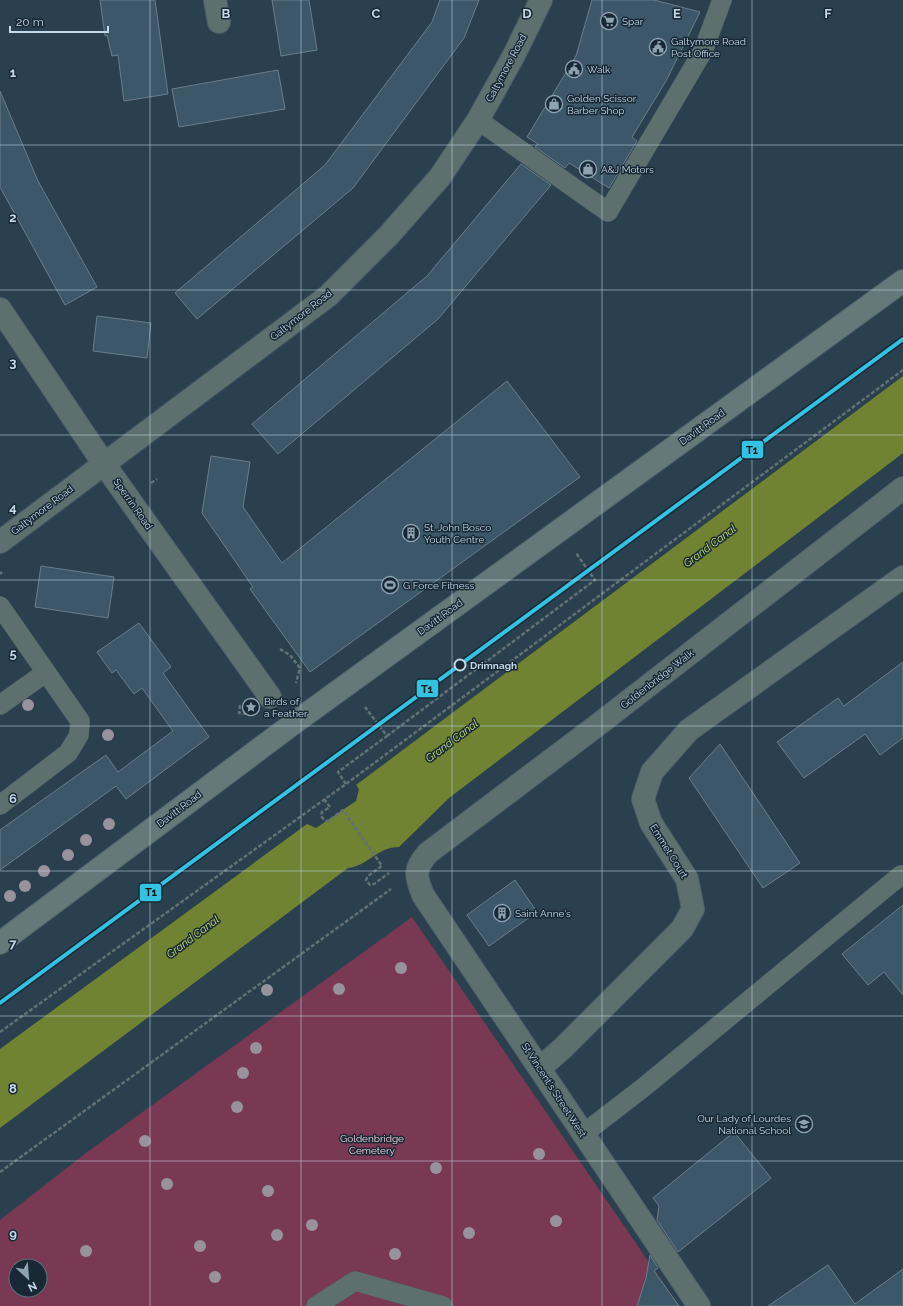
<svg xmlns="http://www.w3.org/2000/svg" width="903" height="1306" font-family="Raleway,sans-serif">
  <style>
    .green { fill: #7a3952; fill-rule: evenodd }
    .water { fill: #6f8332 }
    .building { fill: #3c5868; stroke: #6b7d89 }
    .lines { fill: none; stroke-linecap: round; stroke-linejoin: round }
    .service-casing { stroke: #4c5e6a; stroke-width: 20 }
    .minor-casing { stroke: #4c5e6a; stroke-width: 24 }
    .secondary-casing { stroke: #4c5e6a; stroke-width: 24 }
    .path { stroke: #627175; stroke-width: 2.5; stroke-dasharray: 4 2; stroke-linecap: butt }
    .service { stroke: #5e706e; stroke-width: 19 }
    .minor { stroke: #5e706e; stroke-width: 22 }
    .secondary { stroke: #657a78; stroke-width: 22 }
    .tram-1-casing { stroke: #182834; stroke-width: 7 }
    .tram-1 { stroke: #33c2e2; stroke-width: 4 }
    .tree { fill: #97929c }
    .grid { fill: none; stroke: #c3d8e8; stroke-width: 1; stroke-opacity: 0.55 }
    .stop-dot { fill: #182834; stroke: #c3d8e8; stroke-width: 2 }
    .labels { text-anchor: middle; dominant-baseline: central; stroke-width: 3; stroke-linejoin: round; paint-order: stroke }
    .poi-label { font-size: 10px; fill: #c3d8e8; stroke: #182834; text-anchor: start }
    .street-label { font-size: 10px; fill: #c3d8e8; stroke: #182834 }
    .stop-label { font-size: 10px; font-weight: bold; fill: #c3d8e8; stroke: #182834; text-anchor: start }
    .park-label { font-size: 10px; fill: #efd5dc; stroke: #182834 }
    .water-label { font-size: 11px; font-style: italic; fill: #cbe771; stroke: #182834 }
    .grid-label { font-size: 13px; text-anchor: middle; font-weight: bold; fill: #c3d8e8; stroke: #182834; stroke-width: 3; stroke-linejoin: round; paint-order: stroke }
    .line-badge { stroke: #182834; stroke-width: 1.5 }
    .pale-badge-label { font-size: 11px; text-anchor: middle; font-weight: bold; fill: #111 }
  </style>
  <rect width="100%" height="100%" fill="#2b404e"/>
  <path class="green" d="M412,917L679,1306H0V1220L86,1153ZM16,1266H40V1290H16Z"/>
  <path class="water" d="M903,376V453L449,798L399,847C377,847 368,866 348,868L0,1128V1049L307,824L316,828L356,801L359,789L356,785Z"/>
  <g class="building">
    <path d="M100,0H155L168,94L124,101L118,55L112,56L107,35L105,36Z"/>
    <path d="M272,0H309L317,50L281,56Z"/>
    <path d="M440,0H479L464,38L353,188L197,319L175,293L325,165L432,22Z"/>
    <path d="M592,0H654L700,12L666,81L632,137L637,141L609,188L569,163L565,168L535,147L538,144L527,137L576,56Z"/>
    <path d="M278,70L285,109L179,127L172,89Z"/>
    <path d="M0,91L38,181L97,287L65,305L0,187Z"/>
    <path d="M521,164L551,185L438,319L278,454L252,424L427,276Z"/>
    <path d="M97,316L151,323L147,358L93,351Z"/>
    <path d="M507,381L580,477L310,672L250,589L253,587L202,513L211,456L250,462L243,507L282,563Z"/>
    <path d="M41,566L114,577L108,618L35,607Z"/>
    <path d="M139,623L171,667L163,673L209,737L126,799L116,786L0,870V830L106,755L118,772L173,731L142,688L134,694L116,670L112,673L97,652Z"/>
    <path d="M903,662V738L880,755L865,734L804,778L777,742L838,698L844,706Z"/>
    <path d="M720,744L800,863L763,888L689,778Z"/>
    <path d="M515,880L537,912L489,946L467,915Z"/>
    <path d="M903,905V995L884,972L868,985L842,954Z"/>
    <path d="M734,1132L771,1178L678,1252L657,1220L659,1206L653,1198Z"/>
    <path d="M650,1255L658,1268L654,1271L679,1306H637L646,1278Z"/>
    <path d="M828,1265L855,1304L903,1269V1306H768Z"/>
  </g>
  <g class="lines">
    <g class="service-casing">
      <g id="service">
        <path d="M478,120L608,212L703,51L722,0"/>
        <path d="M0,606L80,721L79,735L68,753L0,805"/>
        <path d="M0,705L45,673"/>
        <path d="M583,1134L644,1087L901,875L903,877"/>
        <path d="M316,1306L355,1281L443,1306"/>
      </g>
    </g>
    <g class="minor-casing">
      <g id="minor">
        <path d="M215,0L219,22"/>
        <path d="M0,309L104,464L270,697"/>
        <path d="M0,542L328,296L389,235L440,177L478,120L514,55L541,0"/>
        <path d="M540,1068L563,1048L682,929L693,909L687,879L651,823L643,799L652,772L689,730L903,577"/>
        <path d="M699,1306L423,895C415,875 414,869 428,853L599,724L903,488"/>
      </g>
    </g>
    <g class="secondary-casing">
      <path id="secondary" d="M0,943L290,726L903,281"/>
    </g>
    <g class="path">
      <path d="M151,483L157,479"/>
      <path d="M0,574L2,572"/>
      <path d="M280,649L290,655L300,668L296,683"/>
      <path d="M240,705L239,713L247,714"/>
      <path d="M387,736L595,580L576,553"/>
      <path d="M346,784L338,772L387,736L365,707"/>
      <path d="M324,799L330,807L322,812L321,816L324,820L328,821L343,810L382,866L368,876L366,880L370,885L374,884L389,873"/>
      <path d="M0,1032L346,784L903,370"/>
      <path d="M0,1172L391,889"/>
    </g>
    <use href="#service" class="service"/>
    <use href="#minor" class="minor"/>
    <use href="#secondary" class="secondary"/>
    <g class="tram-1-casing">
      <path id="tram-1" d="M0,1003L903,339"/>
    </g>
    <use href="#tram-1" class="tram-1"/>
  </g>
  <g class="tree">
    <circle cx="28" cy="705" r="6"/>
    <circle cx="108" cy="735" r="6"/>
    <circle cx="109" cy="824" r="6"/>
    <circle cx="86" cy="840" r="6"/>
    <circle cx="68" cy="855" r="6"/>
    <circle cx="44" cy="871" r="6"/>
    <circle cx="25" cy="886" r="6"/>
    <circle cx="10" cy="896" r="6"/>
    <circle cx="401" cy="968" r="6"/>
    <circle cx="339" cy="989" r="6"/>
    <circle cx="267" cy="990" r="6"/>
    <circle cx="256" cy="1048" r="6"/>
    <circle cx="243" cy="1073" r="6"/>
    <circle cx="237" cy="1107" r="6"/>
    <circle cx="145" cy="1141" r="6"/>
    <circle cx="539" cy="1154" r="6"/>
    <circle cx="436" cy="1168" r="6"/>
    <circle cx="167" cy="1184" r="6"/>
    <circle cx="268" cy="1191" r="6"/>
    <circle cx="556" cy="1221" r="6"/>
    <circle cx="312" cy="1225" r="6"/>
    <circle cx="469" cy="1233" r="6"/>
    <circle cx="277" cy="1235" r="6"/>
    <circle cx="200" cy="1246" r="6"/>
    <circle cx="86" cy="1251" r="6"/>
    <circle cx="395" cy="1254" r="6"/>
    <circle cx="215" cy="1277" r="6"/>
  </g>
  <path class="grid" d="M150,0V1306M301,0V1306M452,0V1306M602,0V1306M752,0V1306M0,145H903M0,290H903M0,435H903M0,580H903M0,726H903M0,871H903M0,1016H903M0,1161H903"/>
  <defs>
    <g id="supermarket-ring" transform="scale(0.9)"><circle r="9.5" fill="#182834" stroke="#8ea3b2" stroke-width="1.5"/><path d="M-6-5.5h2.5l.6 2H6L4.5 2H-2.5L-4.4-4H-6ZM-1.5 3.2a1.3 1.3 0 1 0 .1 0ZM3 3.2a1.3 1.3 0 1 0 .1 0Z" fill="#8ea3b2"/></g>
    <g id="civic-ring" transform="scale(0.9)"><circle r="9.5" fill="#182834" stroke="#8ea3b2" stroke-width="1.5"/><path d="M-.6-6.5H3V-4.5H.6V-3L4-1V1h2V6H-6V1h2V-1L-.6-3ZM-1.2 2.5V6h2.4V2.5Z" fill="#8ea3b2"/></g>
    <g id="shop-ring" transform="scale(0.9)"><circle r="9.5" fill="#182834" stroke="#8ea3b2" stroke-width="1.5"/><path d="M-5-2.5h2.3a2.7 3.5 0 0 1 5.4 0H5L5.5 6h-11ZM-1.5-2.5h3a1.5 2.3 0 0 0-3 0Z" fill="#8ea3b2"/></g>
    <g id="building-ring" transform="scale(0.9)"><circle r="9.5" fill="#182834" stroke="#8ea3b2" stroke-width="1.5"/><path d="M-4-6H4V6H1V3H-1V6H-4ZM-2.5-4.3h1.7v1.8h-1.7ZM.8-4.3h1.7v1.8H.8ZM-2.5-1h1.7V.8h-1.7ZM.8-1h1.7V.8H.8Z" fill="#8ea3b2"/></g>
    <g id="stadium-ring" transform="scale(0.9)"><circle r="9.5" fill="#182834" stroke="#8ea3b2" stroke-width="1.5"/><path d="M0-5a6.5 5 0 1 0 0 10a6.5 5 0 1 0 0-10ZM-3.5-1.8h7v3.6h-7Z" fill="#8ea3b2"/></g>
    <g id="sight-ring" transform="scale(0.9)"><circle r="9.5" fill="#182834" stroke="#8ea3b2" stroke-width="1.5"/><path d="M0-6L1.8-2.2L6-1.7L2.9 1.2L3.7 5.4L0 3.3L-3.7 5.4L-2.9 1.2L-6-1.7L-1.8-2.2Z" fill="#8ea3b2"/></g>
    <g id="school-ring" transform="scale(0.9)"><circle r="9.5" fill="#182834" stroke="#8ea3b2" stroke-width="1.5"/><path d="M0-5L7-2L0 1L-7-2ZM-4 1L0 2.5L4 1V4Q0 6-4 4Z" fill="#8ea3b2"/></g>
  </defs>
  <g fill-rule="evenodd">
    <use href="#supermarket-ring" x="609" y="21"/>
    <use href="#civic-ring" x="658" y="47"/>
    <use href="#civic-ring" x="574" y="69"/>
    <use href="#shop-ring" x="554" y="104"/>
    <use href="#shop-ring" x="588" y="169"/>
    <use href="#building-ring" x="411" y="533"/>
    <use href="#stadium-ring" x="390" y="585"/>
    <use href="#sight-ring" x="251" y="707"/>
    <use href="#building-ring" x="502" y="913"/>
    <use href="#school-ring" x="804" y="1124"/>
  </g>
  <circle class="stop-dot" cx="460" cy="665" r="5.5"/>
  <g class="labels">
    <g class="poi-label">
      <text x="622" y="21">Spar</text>
      <text x="671" y="41">Galtymore Road<tspan x="671" dy="12">Post Office</tspan></text>
      <text x="587" y="69">Walk</text>
      <text x="567" y="98">Golden Scissor<tspan x="567" dy="12">Barber Shop</tspan></text>
      <text x="601" y="169">A&amp;J Motors</text>
      <text x="424" y="527">St. John Bosco<tspan x="424" dy="12">Youth Centre</tspan></text>
      <text x="403" y="585">G Force Fitness</text>
      <text x="264" y="701">Birds of<tspan x="264" dy="12">a Feather</tspan></text>
      <text x="515" y="913">Saint Anne's</text>
      <text x="791" y="1118" text-anchor="end">Our Lady of Lourdes<tspan x="791" dy="12">National School</tspan></text>
    </g>
    <g class="street-label">
      <text transform="translate(506 68) rotate(-62)">Galtymore Road</text>
      <text transform="translate(301 315) rotate(-38)">Galtymore Road</text>
      <text transform="translate(702 427) rotate(-36)">Davitt Road</text>
      <text transform="translate(133 504) rotate(55)">Sperrin Road</text>
      <text transform="translate(42 510) rotate(-37)">Galtymore Road</text>
      <text transform="translate(440 617) rotate(-36)">Davitt Road</text>
      <text transform="translate(657 679) rotate(-38)">Goldenbridge Walk</text>
      <text transform="translate(179 809) rotate(-37)">Davitt Road</text>
      <text transform="translate(669 851) rotate(58)">Emmet Court</text>
      <text transform="translate(554 1090) rotate(57)">St Vincent's Street West</text>
    </g>
    <g class="stop-label">
      <text x="470" y="665">Drimnagh</text>
    </g>
    <g class="park-label">
      <text x="372" y="1138">Goldenbridge<tspan x="372" dy="12">Cemetery</tspan></text>
    </g>
    <g class="water-label">
      <text transform="translate(710 546) rotate(-37)">Grand Canal</text>
      <text transform="translate(452 741) rotate(-37)">Grand Canal</text>
      <text transform="translate(193 937) rotate(-37)">Grand Canal</text>
    </g>
  </g>
  <g class="grid-label">
    <text x="226" y="18">B</text>
    <text x="376" y="18">C</text>
    <text x="527" y="18">D</text>
    <text x="677" y="18">E</text>
    <text x="828" y="18">F</text>
    <text x="13" y="77">1</text>
    <text x="13" y="222">2</text>
    <text x="13" y="367">3</text>
    <text x="13" y="512">4</text>
    <text x="13" y="658">5</text>
    <text x="13" y="803">6</text>
    <text x="13" y="948">7</text>
    <text x="13" y="1093">8</text>
    <text x="13" y="1238">9</text>
  </g>
  <g class="line-badge">
    <rect x="741" y="440" width="23" height="19" rx="4" fill="#33c2e2"/>
    <rect x="416" y="679" width="23" height="19" rx="4" fill="#33c2e2"/>
    <rect x="139" y="883" width="23" height="19" rx="4" fill="#33c2e2"/>
  </g>
  <g class="pale-badge-label">
    <text x="752" y="454">T1</text>
    <text x="427" y="693">T1</text>
    <text x="151" y="896">T1</text>
  </g>
  <g transform="translate(28 1278) rotate(154)"><circle r="19" fill="#182834" stroke="#5c6e7c"/>
  <path d="M0-3L7 15L0 10L-7 15Z" fill="#8ea3b2"/>
  <text y="-6" font-size="11" font-weight="bold" text-anchor="middle" fill="#c3d8e8">N</text>
  </g>
  <path d="M10 26v6h98v-6" fill="none" stroke="#c3d8e8" stroke-width="2"/>
  <text x="16" y="26" font-size="12" fill="#c3d8e8" stroke="#182834" stroke-width="3" paint-order="stroke">20 m</text>
</svg>
